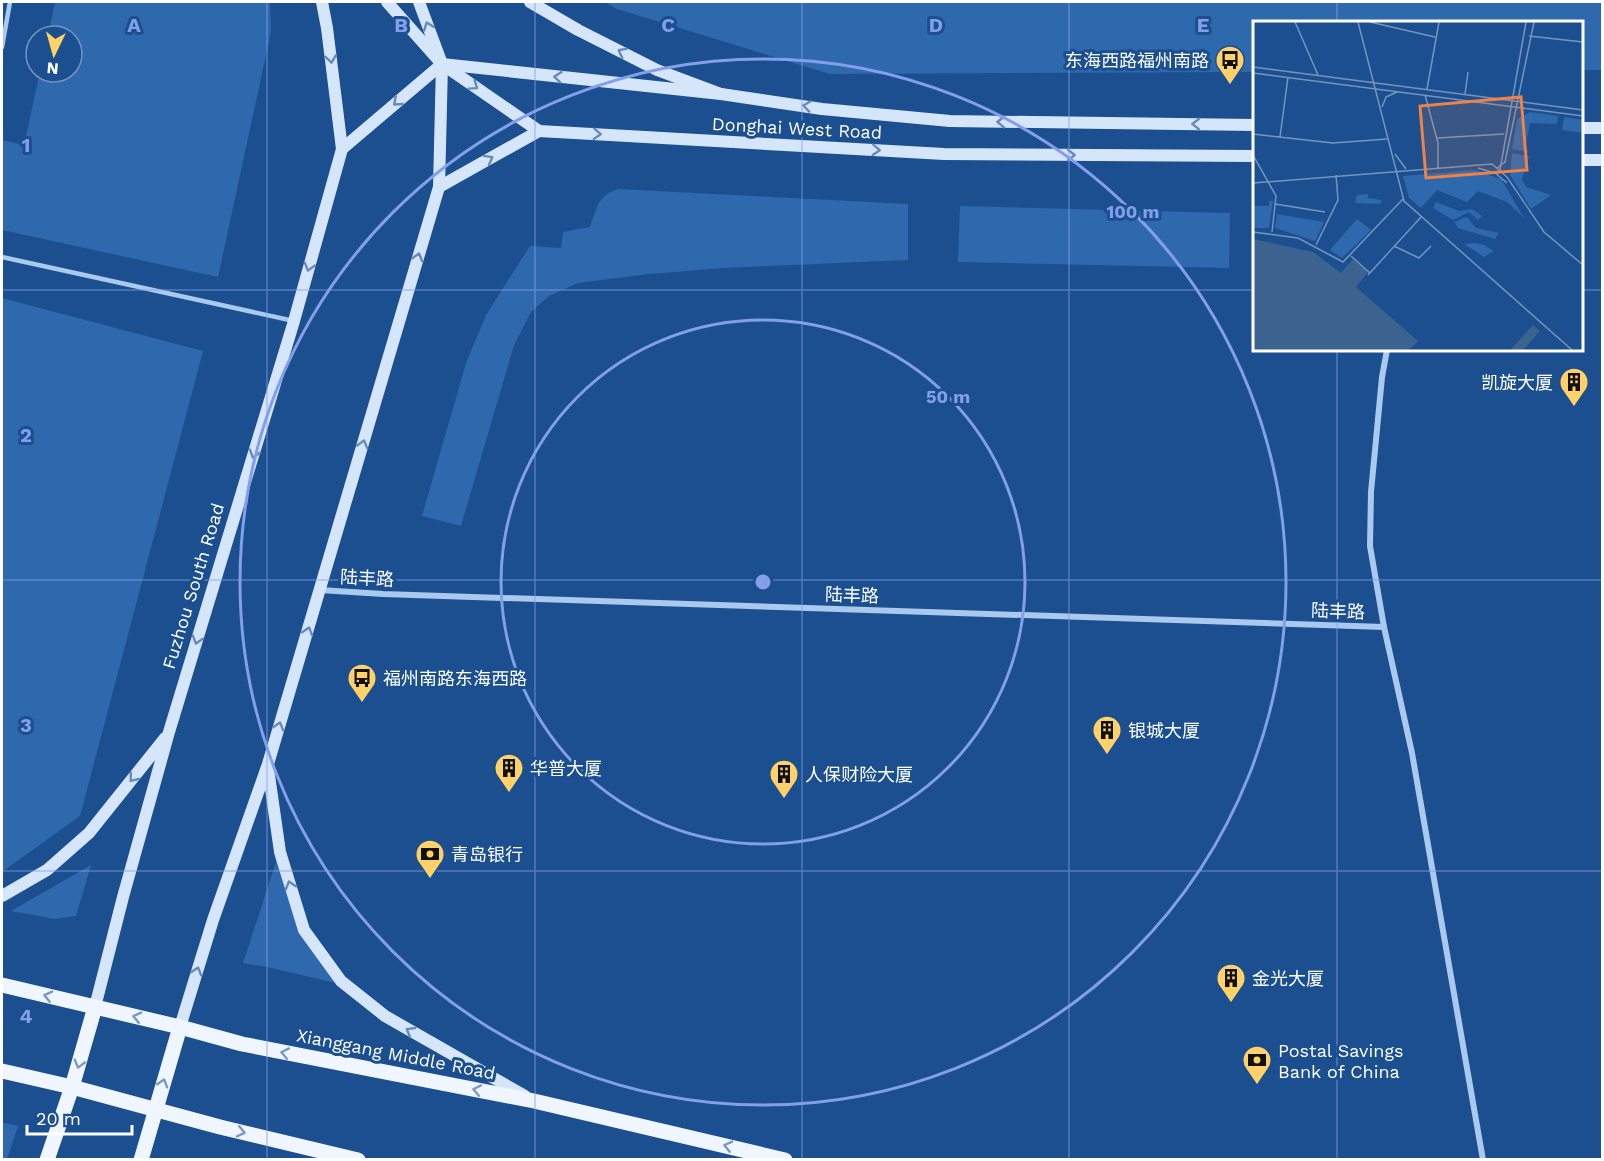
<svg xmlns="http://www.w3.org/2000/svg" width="1604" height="1161" font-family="'Work Sans','Noto Sans SC',sans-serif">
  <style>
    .green { fill: #2e69ad }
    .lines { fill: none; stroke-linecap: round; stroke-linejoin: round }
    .lane { stroke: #a9c9ee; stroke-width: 4.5 }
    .street { stroke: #a9c9ee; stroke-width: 6 }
    .secondary { stroke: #d6e6fa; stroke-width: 12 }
    .primary { stroke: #f0f6ff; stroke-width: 15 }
    .oneway { stroke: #668bba }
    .oneway2 { stroke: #7b9ac1 }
    .grid { fill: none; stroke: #839eea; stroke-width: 1.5; stroke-opacity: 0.55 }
    .ring { fill: none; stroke: #839eea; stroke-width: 3 }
    .labels { text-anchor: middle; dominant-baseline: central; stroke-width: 6; stroke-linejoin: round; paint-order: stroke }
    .poi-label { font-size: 18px; fill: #fff; stroke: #1b4f8f; text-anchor: start }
    .street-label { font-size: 18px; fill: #fff; stroke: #1b4f8f }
    .inset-road { fill: none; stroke: #7695bc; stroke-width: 1.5 }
    .view { fill: #ee8249; fill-opacity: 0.15; stroke: #ee8249; stroke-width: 3 }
    .inset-edge { fill: none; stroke: #fff; stroke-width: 3 }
    .grid-label { font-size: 20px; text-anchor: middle; font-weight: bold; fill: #839eea; stroke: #1b4f8f; stroke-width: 6; stroke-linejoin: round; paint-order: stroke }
    .centre { fill: #839eea; stroke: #1b4f8f; stroke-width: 3 }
    .ring-label { font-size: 18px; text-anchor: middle; font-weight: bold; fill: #839eea; stroke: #1b4f8f; stroke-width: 6; stroke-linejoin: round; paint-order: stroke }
  </style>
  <rect width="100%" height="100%" fill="#1b4f8f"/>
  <g class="green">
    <path d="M55,2H270L271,32L218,277L2,230V140L24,145L40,72H72V36H48Z"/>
    <path d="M605,2H1602V70H1582V22H1254V72L830,74L617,9Z"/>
    <path d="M618,189L908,204V260L723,268L649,274L578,283L549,296L531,312L514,345L461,526L422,516L466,363L486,315L530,246L561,248L563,232L590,227C597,208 597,196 618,189Z"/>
    <path d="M960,206L1230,213L1229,268L958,262Z"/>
    <path d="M2,298L203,351L80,816L2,872Z"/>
    <path d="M279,853L289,894L336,983L267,967L243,963Z"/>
    <path d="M91,865L76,916L55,919L11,911Z"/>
    <path d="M2,1122L18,1126L7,1159H2Z"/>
  </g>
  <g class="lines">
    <g class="lane">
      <path d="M2,47L10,2"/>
      <path d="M2,257L294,321"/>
    </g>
    <g class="street">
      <path d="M1387,350L1382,377L1371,492L1370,546L1384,627L1412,753L1483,1160"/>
      <path d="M320,590L383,594L1384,627"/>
    </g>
    <g class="secondary">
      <path d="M322,2L327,28L342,149"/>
      <path d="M387,2L442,64L539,131L944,154L1254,156"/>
      <path d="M530,2L578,30L657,70L721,94L822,109L950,121L1254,125"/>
      <path d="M1582,128H1602"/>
      <path d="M1582,160H1602"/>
      <path d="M439,187L539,131"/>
      <path d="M268,768L280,852L304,930L341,981L385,1016L525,1096"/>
      <path d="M2,896L47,870L89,833L165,738"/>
      <path d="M95,1007L123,897L169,732L294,321L342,149L442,64L721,94"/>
      <path d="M180,1027L213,920L268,764L439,187L442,64L419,2"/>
    </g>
    <g class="primary">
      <path d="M2,985L180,1027L242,1044L534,1101L785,1160"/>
      <path d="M2,1071L72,1087L220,1127L358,1160"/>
      <path d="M47,1160L72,1087L95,1007"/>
      <path d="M141,1160L180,1027"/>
    </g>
  </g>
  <defs><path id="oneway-chevron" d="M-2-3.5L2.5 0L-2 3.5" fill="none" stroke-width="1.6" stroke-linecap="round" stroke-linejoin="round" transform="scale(1.5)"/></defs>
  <g class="oneway">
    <use href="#oneway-chevron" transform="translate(428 26) rotate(-110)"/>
    <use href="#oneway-chevron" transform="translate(622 52) rotate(-153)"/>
    <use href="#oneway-chevron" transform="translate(331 59) rotate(82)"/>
    <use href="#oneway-chevron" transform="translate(558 77) rotate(-174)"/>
    <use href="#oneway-chevron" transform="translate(474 86) rotate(35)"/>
    <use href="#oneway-chevron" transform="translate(397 102) rotate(139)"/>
    <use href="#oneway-chevron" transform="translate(807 106) rotate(-172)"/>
    <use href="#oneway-chevron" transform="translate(1001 122) rotate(-179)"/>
    <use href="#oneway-chevron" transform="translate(1196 124) rotate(-179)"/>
    <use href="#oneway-chevron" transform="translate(597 134) rotate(3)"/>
    <use href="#oneway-chevron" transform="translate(876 150) rotate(3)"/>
    <use href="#oneway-chevron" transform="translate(1071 155)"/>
    <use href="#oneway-chevron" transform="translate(489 159) rotate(-29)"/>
    <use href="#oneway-chevron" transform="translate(418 257) rotate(-74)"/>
    <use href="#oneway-chevron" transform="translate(309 267) rotate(106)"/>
    <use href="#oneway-chevron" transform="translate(363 444) rotate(-74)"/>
    <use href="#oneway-chevron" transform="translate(254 454) rotate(107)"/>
    <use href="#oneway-chevron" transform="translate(308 631) rotate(-73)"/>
    <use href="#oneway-chevron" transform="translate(197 640) rotate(107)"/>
    <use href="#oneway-chevron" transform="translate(279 726) rotate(-73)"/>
    <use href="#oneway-chevron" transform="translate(133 778) rotate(129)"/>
    <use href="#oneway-chevron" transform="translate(290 885) rotate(-107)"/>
    <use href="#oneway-chevron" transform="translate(197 971) rotate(-73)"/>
    <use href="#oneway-chevron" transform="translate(410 1031) rotate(-150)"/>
  </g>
  <g class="oneway2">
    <use href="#oneway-chevron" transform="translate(48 996) rotate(-167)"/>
    <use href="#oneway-chevron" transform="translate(137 1017) rotate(-167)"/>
    <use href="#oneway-chevron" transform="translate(285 1053) rotate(-169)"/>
    <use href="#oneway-chevron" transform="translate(79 1064) rotate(106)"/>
    <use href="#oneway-chevron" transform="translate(163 1083) rotate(-73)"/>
    <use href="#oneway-chevron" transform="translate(477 1090) rotate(-169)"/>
    <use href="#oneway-chevron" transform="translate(241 1132) rotate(13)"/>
    <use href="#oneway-chevron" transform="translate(728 1146) rotate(-167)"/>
  </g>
  <path class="grid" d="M267,2V1160M535,2V1160M802,2V1160M1069,2V1160M1337,2V22M2,290H1254M1582,290H1602M1337,350V1160M2,580H1602M2,871H1602"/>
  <g class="ring">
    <circle cx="763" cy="582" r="262"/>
    <circle cx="763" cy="582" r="523"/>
  </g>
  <defs>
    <g id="bus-pin" transform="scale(1.5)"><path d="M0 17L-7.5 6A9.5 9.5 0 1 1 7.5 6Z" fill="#ffd166" stroke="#1b4f8f"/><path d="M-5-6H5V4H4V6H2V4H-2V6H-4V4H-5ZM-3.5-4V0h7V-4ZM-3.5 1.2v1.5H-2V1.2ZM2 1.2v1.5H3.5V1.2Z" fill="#111"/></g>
    <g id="building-pin" transform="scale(1.5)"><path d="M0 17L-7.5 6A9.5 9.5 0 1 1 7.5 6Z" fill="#ffd166" stroke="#1b4f8f"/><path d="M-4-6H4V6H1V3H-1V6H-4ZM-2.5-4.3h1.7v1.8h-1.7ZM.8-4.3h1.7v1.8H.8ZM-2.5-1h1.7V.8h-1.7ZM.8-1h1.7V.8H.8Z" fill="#111"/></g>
    <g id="bank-pin" transform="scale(1.5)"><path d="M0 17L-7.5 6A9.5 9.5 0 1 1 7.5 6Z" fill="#ffd166" stroke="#1b4f8f"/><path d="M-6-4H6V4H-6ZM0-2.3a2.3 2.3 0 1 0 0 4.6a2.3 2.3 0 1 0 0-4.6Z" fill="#111"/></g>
  </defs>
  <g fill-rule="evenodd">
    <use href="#bus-pin" x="1230" y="60"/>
    <use href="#building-pin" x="1574" y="382"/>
    <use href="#bus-pin" x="362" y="678"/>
    <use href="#building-pin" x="1107" y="730"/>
    <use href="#building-pin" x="509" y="768"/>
    <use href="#building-pin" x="784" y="774"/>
    <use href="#bank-pin" x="430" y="854"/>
    <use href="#building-pin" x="1231" y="978"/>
    <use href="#bank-pin" x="1257" y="1060"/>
  </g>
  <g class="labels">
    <g class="poi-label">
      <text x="1209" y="60" text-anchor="end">东海西路福州南路</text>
      <text x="1553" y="382" text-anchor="end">凯旋大厦</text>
      <text x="383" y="678">福州南路东海西路</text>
      <text x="1128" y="730">银城大厦</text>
      <text x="530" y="768">华普大厦</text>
      <text x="805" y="774">人保财险大厦</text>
      <text x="451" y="854">青岛银行</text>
      <text x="1252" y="978">金光大厦</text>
      <text x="1278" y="1050">Postal Savings<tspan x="1278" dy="21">Bank of China</tspan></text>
    </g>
    <g class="street-label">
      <text transform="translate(797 128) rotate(3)">Donghai West Road</text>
      <text transform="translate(367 578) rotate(3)">陆丰路</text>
      <text transform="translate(193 586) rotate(-73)">Fuzhou South Road</text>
      <text transform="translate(852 595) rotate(2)">陆丰路</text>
      <text transform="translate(1338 611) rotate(2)">陆丰路</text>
      <text transform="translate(396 1054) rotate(11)">Xianggang Middle Road</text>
    </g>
  </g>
  <g transform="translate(1253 21)">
    <rect width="330" height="330" fill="#1b4f8f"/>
    <path d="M277,91L305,95L304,103L277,102L272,128L276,131L259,128L264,98ZM311,96L330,99V112L309,109ZM259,132L276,135L269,158L273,166L298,174L278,188L257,154ZM221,149L248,158L271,197L254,181L225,170L214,181L184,169L168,187L156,177L150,155ZM115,173V177L128,179V183L102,182L104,174ZM16,180H20L16,207H0V185H16ZM183,181L206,190L219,188L229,195L225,199L216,191L200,199L180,187ZM24,193L71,201L62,220L22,207ZM214,196L223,207L246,212L242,218L205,207L201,201ZM104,198L118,209L89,237L77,229ZM223,222L231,224L241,230L231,236L211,223Z" fill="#2e69ad"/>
    <path d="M0,218L60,231L88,252L100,238L115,251L103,266L165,320L156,329H0ZM280,304L287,310L270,329H257Z" fill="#3c6290"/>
    <path class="inset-road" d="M42,1L65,54M105,1L151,180L319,329M117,1L182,16M276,15L330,21M0,46L330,89M0,52L330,95M174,68L186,1M212,73L215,51M172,74L185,122V147M129,86L133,76L144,71M0,113L80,122L134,118M27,116L35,56M184,117L251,113M142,133L153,148M0,134L23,175L19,211M225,147L242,152L254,162M244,147L252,141L281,1M247,149L273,1M0,162L239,143L254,156L291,211L330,244M22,183L72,191M0,211L45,217L90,241L150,178M63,224L85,179L83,154M141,225L166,237L178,225M98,235L117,252M115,254L169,195"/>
    <path class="view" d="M268,76L274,149L173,157L167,85Z"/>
    <rect width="330" height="330" class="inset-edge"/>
  </g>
  <g class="grid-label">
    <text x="134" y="32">A</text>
    <text x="401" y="32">B</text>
    <text x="668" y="32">C</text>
    <text x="936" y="32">D</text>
    <text x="1203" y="32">E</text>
    <text x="26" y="152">1</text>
    <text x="26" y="442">2</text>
    <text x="26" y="732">3</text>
    <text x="26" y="1023">4</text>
  </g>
  <circle cx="763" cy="582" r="9" class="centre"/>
  <g class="ring-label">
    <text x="1133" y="218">100 m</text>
    <text x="948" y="403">50 m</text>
  </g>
  <rect width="1604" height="1161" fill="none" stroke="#ffffff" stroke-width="6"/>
  <g transform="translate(54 54) rotate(185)"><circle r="28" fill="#1b4f8f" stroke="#7695bc" stroke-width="1.5"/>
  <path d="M0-4.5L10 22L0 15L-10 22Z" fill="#ffd166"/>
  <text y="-9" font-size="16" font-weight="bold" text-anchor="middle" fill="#ffffff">N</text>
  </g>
  <path d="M27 1125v9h105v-9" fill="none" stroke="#ffffff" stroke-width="3"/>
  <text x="36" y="1125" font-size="18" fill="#ffffff" stroke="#1b4f8f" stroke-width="4.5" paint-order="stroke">20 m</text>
</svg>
